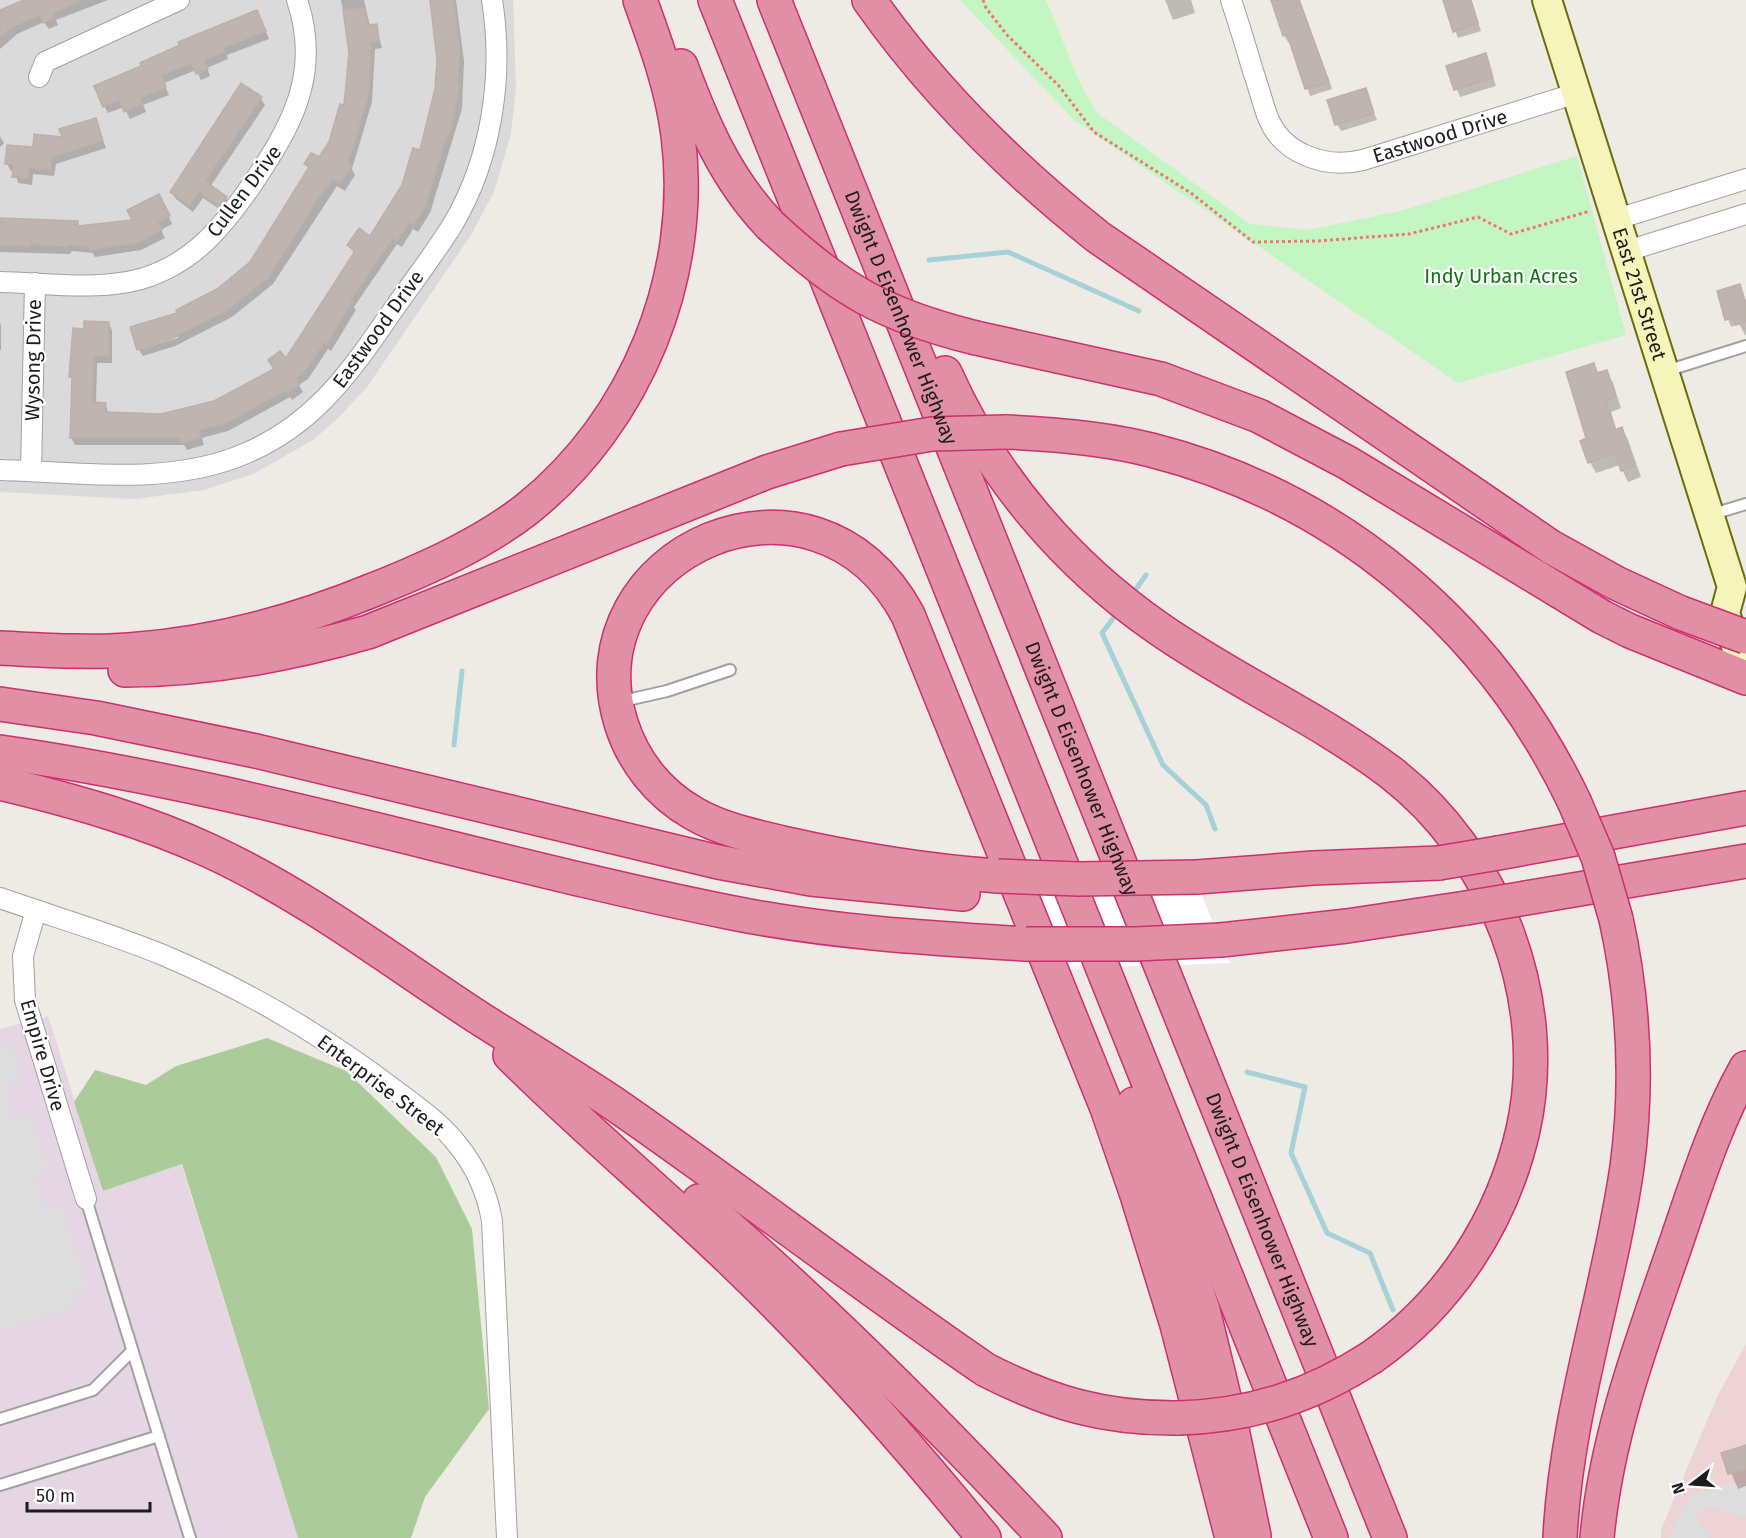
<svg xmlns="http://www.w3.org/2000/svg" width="1746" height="1538" font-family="'Fira Sans',sans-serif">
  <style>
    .residential { fill: #dbdada }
    .commercial { fill: #eed3d4 }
    .industrial { fill: #e6d6e4 }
    .forest { fill: #accb9b }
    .park { fill: #c3f6c3 }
    .parking { fill: #ddd }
    .pier { fill: #fff }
    .shadow { fill: #0003 }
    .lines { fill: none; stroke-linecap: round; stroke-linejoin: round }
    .stream { stroke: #a6d1d9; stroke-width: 5 }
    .building { fill: #beb5b0; stroke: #beb0a7; stroke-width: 1.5 }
    .lane-casing { stroke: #a1a1a1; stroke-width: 14 }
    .street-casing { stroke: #a1a1a1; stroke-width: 22 }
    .secondary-casing { stroke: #696d0b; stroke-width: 32 }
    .highway-casing { stroke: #ce2f6f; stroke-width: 36 }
    .path { stroke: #f17671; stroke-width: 3; stroke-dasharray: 3 3; stroke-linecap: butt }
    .lane { stroke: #fff; stroke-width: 10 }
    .street { stroke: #fff; stroke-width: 20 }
    .secondary { stroke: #f5f4ba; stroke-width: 28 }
    .highway { stroke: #e18fa4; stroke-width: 33 }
    .highway-bridge-casing { stroke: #ce2f6f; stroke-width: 36; stroke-linecap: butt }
    .highway-bridge { stroke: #e18fa4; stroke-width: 33 }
    .labels { text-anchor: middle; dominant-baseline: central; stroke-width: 4.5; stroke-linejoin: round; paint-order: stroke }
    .street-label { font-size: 20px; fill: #1d1d1d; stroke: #fff }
    .park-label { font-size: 20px; fill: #127414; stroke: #fff }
  </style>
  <rect width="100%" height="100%" fill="#eeeae4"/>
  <path class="residential" d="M0,0H513L516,86L511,134L494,192L471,235L367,387L338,418L313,440L253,474L204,490L135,499L0,492Z"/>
  <path class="commercial" d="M1746,1344V1538H1661V1530L1717,1397Z"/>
  <path class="industrial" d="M48,1016L103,1191L181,1164L298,1538H0V1029Z"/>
  <path class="forest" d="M267,1038L346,1071L436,1157L472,1229L489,1409L425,1497L411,1538H298L182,1164L103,1191L74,1102L95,1070L146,1085L176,1066Z"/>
  <path class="park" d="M960,0H1046L1080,83L1096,112L1250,224L1309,230L1404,210L1577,156L1626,335L1458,383L1074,120Z"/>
  <g class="parking">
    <path d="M11,1041L22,1078L6,1085L15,1120L32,1115L50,1170L35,1176L46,1211L62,1207L89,1288L73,1293L78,1307L0,1331V1045Z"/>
    <path d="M1730,1484L1746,1486V1518L1707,1507L1696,1516L1699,1525L1711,1533L1710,1538H1668L1683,1505L1692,1494Z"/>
  </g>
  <path class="pier" d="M1189,865L1230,963L1057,969L1027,866Z"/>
  <g class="shadow">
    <path d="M26,0H108L56,20L58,25L49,29L44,22L17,34L0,49V10L1,11Z"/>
    <path d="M341,0H364L370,26L376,25L382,48L375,49L372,102L352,169L355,175L345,191L337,186L273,284L232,317L175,346L143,356L139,350L178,338L180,313L218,291L252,263L310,170L306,164L319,159L330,142L346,107L351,53Z"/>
    <path d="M431,0H456L464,61L462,109L430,213L418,232L413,229L402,247L397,244L354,307L356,310L331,351L328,349L308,379L299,385L303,392L292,400L290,397L228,431L202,438L204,445L187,450L184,445H75L71,438L73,381L71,376L86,330L108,323L112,330V363H97L96,404H105L109,414L161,416L215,402L275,370L286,361L355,254L348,245L371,238L421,152L436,89L439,60Z"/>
    <path d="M1165,0H1191L1195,13L1173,20Z"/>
    <path d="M1273,0H1300L1332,89L1310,96L1291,41L1288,42L1284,35Z"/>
    <path d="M1443,0H1471L1481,31L1458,38Z"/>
    <path d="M261,19L269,39L227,55L228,59L207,68L210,76L201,80L196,70L164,83L169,95L143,105L146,112L130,119L124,107L108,113L104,106Z"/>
    <path d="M1485,55L1496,86L1460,97L1448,67Z"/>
    <path d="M1365,90L1377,120L1341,131L1337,124Z"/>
    <path d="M260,98L265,105L210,187L226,198L230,206L225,213L203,198L193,212L176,199L171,192Z"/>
    <path d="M95,120L106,148L56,164L54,176L33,174L32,185L18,183L15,171H11L7,164L35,149L64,139Z"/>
    <path d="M0,136L4,143L0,147Z"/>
    <path d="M163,203L172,224L161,230L165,238L141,250L95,257L93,253L72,251L70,254L0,252V220L77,222L80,227L134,221Z"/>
    <path d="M1739,286L1746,301V336L1739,324L1731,327L1718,292Z"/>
    <path d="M0,324L1,325V350H0Z"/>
    <path d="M1593,365L1599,374L1607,372L1613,383L1621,408L1611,412L1617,431L1622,429L1628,440L1641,477L1628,482L1620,465L1596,473L1590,462L1588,439Z"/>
    <path d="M1746,1447V1486L1738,1489L1723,1454Z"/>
  </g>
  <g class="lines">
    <g class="stream">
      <path d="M929,260L1008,252L1139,311"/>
      <path d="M1136,589L1146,575"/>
      <path d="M1115,616L1102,633L1163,765L1206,805L1215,829"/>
      <path d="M454,745L462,671"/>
      <path d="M1247,1072L1305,1087L1291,1153L1327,1233L1370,1253L1393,1310"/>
    </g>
  </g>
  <g class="building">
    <path d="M24,0H82L53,13L55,18L43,23L40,15L13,27L0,38V10Z"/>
    <path d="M430,0H454L460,53L458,83H460L450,134L447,135L426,205L413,226L409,223L397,241L393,238L350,301H353L326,345L324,343L304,372L296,378L300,384L287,394L285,391L224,424L199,430L201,438L182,443L180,438H70L72,377H69L73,328L84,329V321L109,322V356H94L92,402L106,403L105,412L161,414L214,401L274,369L268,360L280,351L286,358L355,251L347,245L359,228L370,236L402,185L413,148L420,150L435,89L437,60Z"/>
    <path d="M1271,0H1299L1329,82L1305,89L1287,34L1283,36Z"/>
    <path d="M1443,0H1471L1478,23L1453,32Z"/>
    <path d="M365,7L368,25L377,24L379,41L371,42L369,94L348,164L352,166L340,184L333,179L321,194L269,277L228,310L171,339L137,350L130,327L177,313L176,310L217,289L250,262L309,167L304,164L311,153L319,157L329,142L340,104L344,105L349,53L343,10Z"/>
    <path d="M257,10L266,31L224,48L225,52L204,60L208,69L196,74L191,64L162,75L166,87L140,98L143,104L124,112L119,100L103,107L94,86L141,66L140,63L180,45L178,42Z"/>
    <path d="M1486,53L1493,78L1454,90L1446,66Z"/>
    <path d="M241,83L262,97L205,181L227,197L221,207L199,192L189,205L170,192Z"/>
    <path d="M1366,88L1374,113L1335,125L1327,100Z"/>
    <path d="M96,118L103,141L52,157L51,170L29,168L28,178L12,177L14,165L5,164L7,145L33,147L34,134L62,137L59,129Z"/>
    <path d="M159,194L170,216L158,222L162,230L137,243L89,250V247L68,245L66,247L31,244L30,247L0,245V218L78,221V226L132,220L127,210Z"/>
    <path d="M1740,284L1746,304V321L1736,325L1733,318L1725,320L1717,291Z"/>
    <path d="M1594,363L1597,373L1607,370L1616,397L1606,400L1615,430L1622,427L1635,466L1621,471L1615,453L1588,463L1580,441L1586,438L1566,372Z"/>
    <path d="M1746,1445V1469L1728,1474L1721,1453Z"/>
  </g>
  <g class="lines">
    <g class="lane-casing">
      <g id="lane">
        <path d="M1666,371L1746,346"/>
        <path d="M1710,515L1746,504"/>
        <path d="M623,701L667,691L730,670"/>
        <path d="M86,1199L190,1538"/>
        <path d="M0,1419L93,1390L132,1351"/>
        <path d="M0,1485L159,1436"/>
      </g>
    </g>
    <g class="street-casing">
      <g id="street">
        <path d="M1231,0C1239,24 1246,47 1253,71C1258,85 1262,101 1267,115C1281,154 1325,169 1363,160L1577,93"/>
        <path d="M39,77L45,62L179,0"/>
        <path d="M1617,219L1746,179"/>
        <path d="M1627,251L1746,214"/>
        <path d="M0,282C46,283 96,291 141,279C192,264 222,228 251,186C291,127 322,74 297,0"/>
        <path d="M0,470C77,472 160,485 234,458C310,430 347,377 391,313C411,284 434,255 453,224C492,158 504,75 492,0"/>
        <path d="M31,471L35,283"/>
        <path d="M0,898C54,917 110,933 163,955C246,990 324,1036 395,1090C416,1106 441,1123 457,1144C476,1167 487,1192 492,1221L507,1538"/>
        <path d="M36,910L23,956L25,1000L86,1199"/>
      </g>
    </g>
    <g class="secondary-casing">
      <g id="secondary">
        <path id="s1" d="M1547,0L1732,587L1725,613L1746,677"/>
      </g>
    </g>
    <g class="highway-casing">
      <g id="highway">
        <path d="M715,0L1331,1538"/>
        <path id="s2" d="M774,0L1390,1538"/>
        <path d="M869,0C933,91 1011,168 1098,237L1551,547L1616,583L1681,613"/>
        <path d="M681,66C703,125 726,179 770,225"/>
        <path d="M976,338L1161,379L1259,416L1348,463L1602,617L1630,631L1746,678"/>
        <path d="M945,373C991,476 1066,564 1158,628C1232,680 1317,717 1390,772C1496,853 1552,1000 1523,1130C1502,1222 1449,1303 1372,1357"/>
        <path d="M1006,432C1054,434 1104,438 1151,450C1340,498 1490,626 1574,801"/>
        <path d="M0,648C43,650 86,653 129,650C214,644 295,622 373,590C426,569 482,544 527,509C637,421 696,275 678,135C672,88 656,44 640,0"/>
        <path d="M125,670C208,670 288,655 368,632L767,472L841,449"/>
        <path d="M0,704L96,718L256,751L718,862L811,879L963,894"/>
        <path d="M0,752C247,787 484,863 728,912C826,932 926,938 1026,944"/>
        <path d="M0,783C71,800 143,820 210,851C305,895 389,959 476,1016C521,1045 568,1073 613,1103C739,1190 860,1284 986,1370C1051,1403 1105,1419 1179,1418"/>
        <path d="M1498,853L1746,808"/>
        <path d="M998,876C926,871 854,859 783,843C753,836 720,829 693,813C658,793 633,761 621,723C569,552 815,441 908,615L1107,1108L1137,1195L1177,1325L1232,1538"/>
        <path d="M1197,877L1313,868L1439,863"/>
        <path d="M1526,898L1746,861"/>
        <path d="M1221,940L1347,926L1466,908"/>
        <path d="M510,1055C581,1126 658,1190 730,1259C821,1346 905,1441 984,1538"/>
        <path d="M1134,1104L1203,1310L1233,1434L1254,1536"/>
        <path d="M699,1201C821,1306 935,1420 1045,1538"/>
        <path d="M1560,1538C1566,1412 1609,1292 1627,1167C1638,1085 1634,1001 1616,919"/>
        <path d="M1597,1538C1606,1437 1641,1344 1674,1249C1695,1188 1714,1125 1746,1068"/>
      </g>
    </g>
    <path class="path" d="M983,0L986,8L1007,35L1059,86L1094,132L1191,193L1253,242L1318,241L1409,234L1478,217L1511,234L1590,211"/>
    <use href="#lane" class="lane"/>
    <use href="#street" class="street"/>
    <use href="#secondary" class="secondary"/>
    <use href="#highway" class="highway"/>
    <g class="highway-bridge-casing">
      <g id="highway-bridge">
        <path d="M770,225C840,290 883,315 976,338"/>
        <path d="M841,449L932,434L1006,432"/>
        <path d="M1681,613L1746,637"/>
        <path d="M1574,801L1598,857L1616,919"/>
        <path d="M1439,863L1498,853"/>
        <path d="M998,876L1079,879L1197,877"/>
        <path d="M1466,908L1526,898"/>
        <path d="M1026,944H1136L1221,940"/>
        <path d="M1179,1418C1251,1416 1312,1396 1372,1357"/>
      </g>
    </g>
    <use href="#highway-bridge" class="highway-bridge"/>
  </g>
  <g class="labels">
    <g class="street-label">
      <text transform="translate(1440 136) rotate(-17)">Eastwood Drive</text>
      <text transform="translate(244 191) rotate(-53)">Cullen Drive</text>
      <text stroke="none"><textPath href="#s1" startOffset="308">East 21st Street</textPath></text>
      <text stroke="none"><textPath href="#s2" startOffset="342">Dwight D Eisenhower Highway</textPath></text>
      <text transform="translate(378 329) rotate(-54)">Eastwood Drive</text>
      <text transform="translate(33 360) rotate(-89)">Wysong Drive</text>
      <text stroke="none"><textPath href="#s2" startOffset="828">Dwight D Eisenhower Highway</textPath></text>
      <text transform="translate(43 1055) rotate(74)">Empire Drive</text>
      <text transform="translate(381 1085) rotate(37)">Enterprise Street</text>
      <text stroke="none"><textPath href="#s2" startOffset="1314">Dwight D Eisenhower Highway</textPath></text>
    </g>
    <g class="park-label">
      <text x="1501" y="276">Indy Urban Acres</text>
    </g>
  </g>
  <g transform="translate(1692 1484) rotate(253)" stroke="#ffffff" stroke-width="4.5" paint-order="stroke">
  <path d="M0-4.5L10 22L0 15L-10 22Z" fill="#1d1d1d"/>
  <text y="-9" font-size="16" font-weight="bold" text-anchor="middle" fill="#1d1d1d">N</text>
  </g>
  <path d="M27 1502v9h123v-9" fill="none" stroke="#1d1d1d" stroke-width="3"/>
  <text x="36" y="1502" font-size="18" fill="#1d1d1d" stroke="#ffffff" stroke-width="4.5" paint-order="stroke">50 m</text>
</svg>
